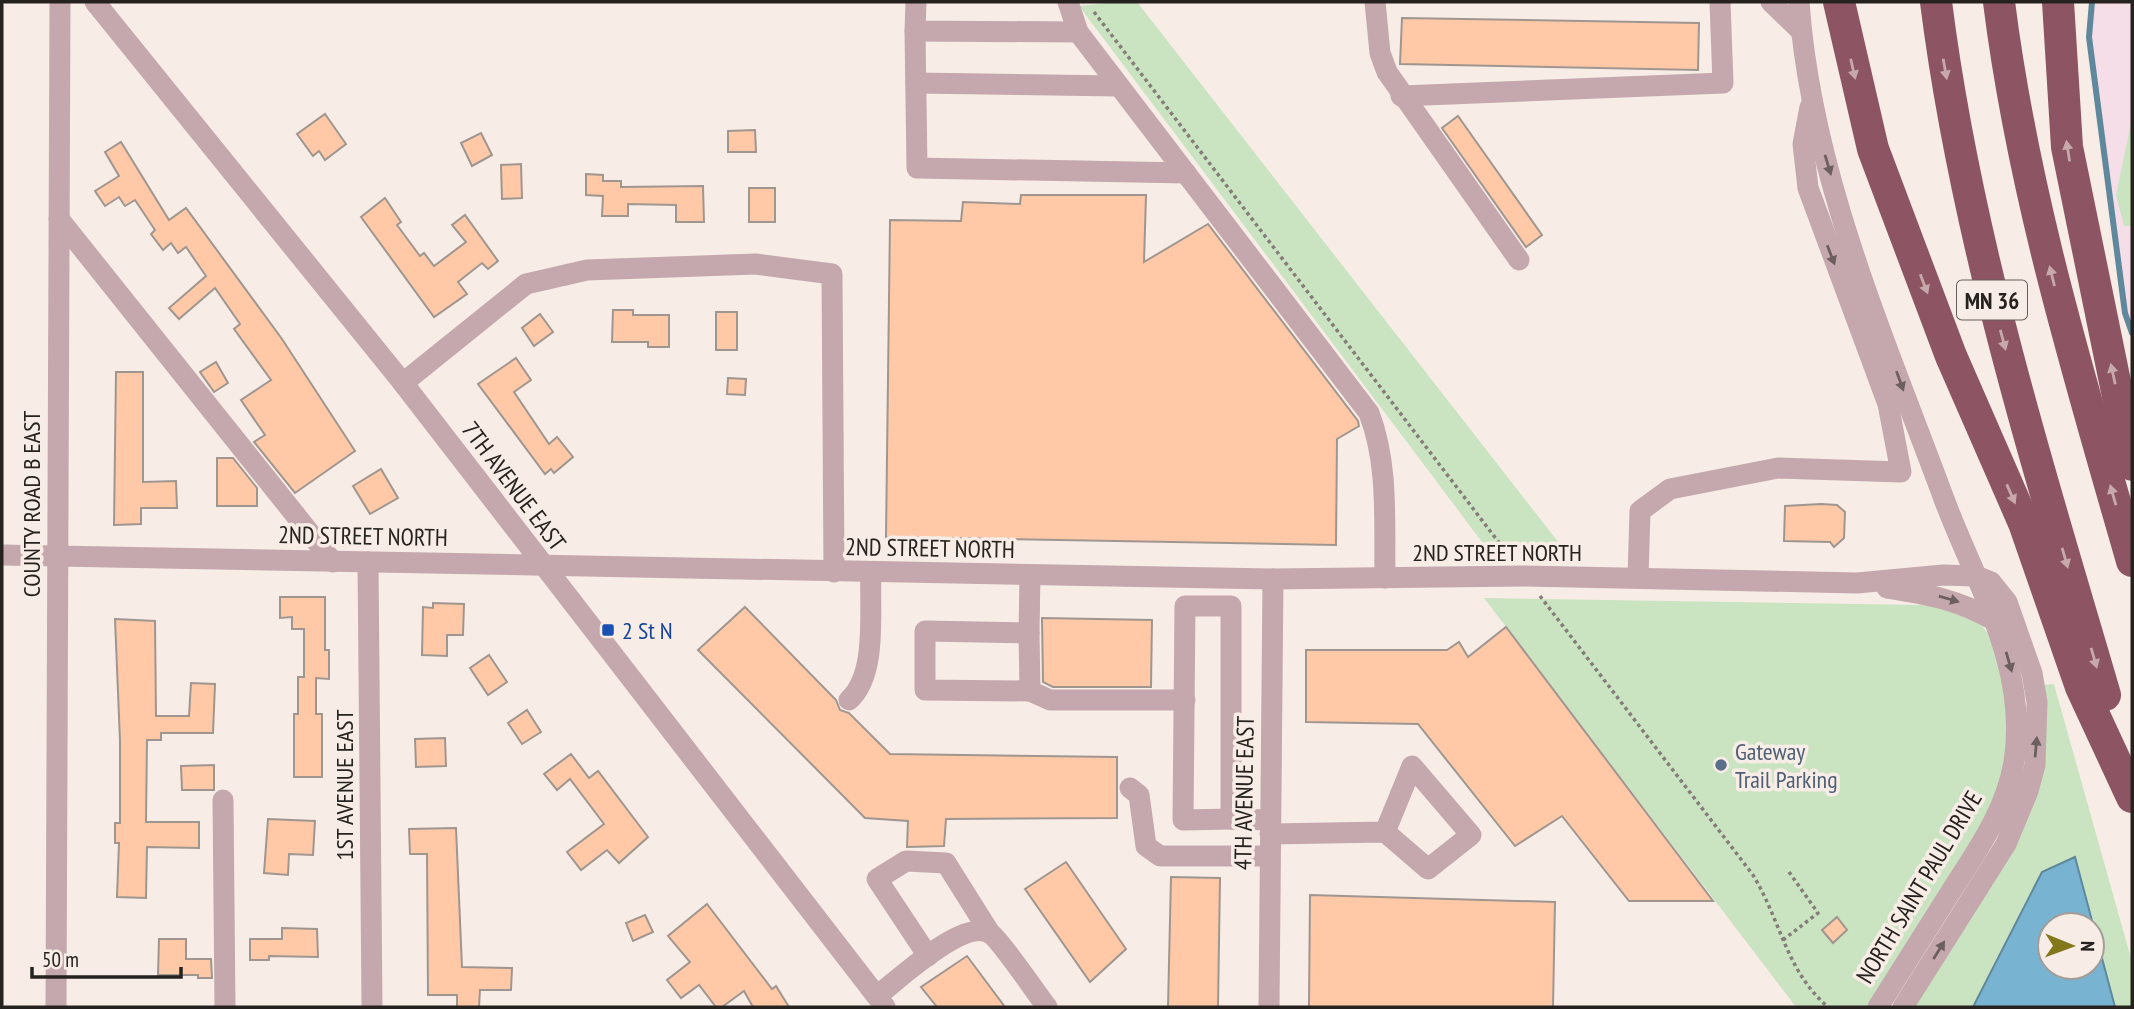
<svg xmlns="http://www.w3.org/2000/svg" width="2134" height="1009" font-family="'PT Sans Narrow',sans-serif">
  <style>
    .education { fill: #f6dee9 }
    .green { fill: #cae3c1; fill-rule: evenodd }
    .water { fill: #78b4d2; stroke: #5f889c; stroke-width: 2; fill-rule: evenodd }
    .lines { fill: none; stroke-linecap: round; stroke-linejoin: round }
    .stream { stroke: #5f889c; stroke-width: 6 }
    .building { fill: #ffc9a8; stroke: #a09690; stroke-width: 2 }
    .path { stroke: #857d79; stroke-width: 3.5; stroke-dasharray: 3.5 3.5; stroke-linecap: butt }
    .minor { stroke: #c4a8ad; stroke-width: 21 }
    .highway { stroke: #8d5563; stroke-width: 32 }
    .oneway { fill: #c8a9ab }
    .oneway2 { fill: #6d5e5f }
    .transit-dot { fill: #1a4fb4; stroke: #f8ede6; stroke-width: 2.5 }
    .service-dot { fill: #5c6f8a; stroke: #f8ede6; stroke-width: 2.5 }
    .labels { text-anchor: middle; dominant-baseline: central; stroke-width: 7; stroke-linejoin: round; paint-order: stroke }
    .shield { fill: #f8ede6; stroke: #655f5b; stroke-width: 2 }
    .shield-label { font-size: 23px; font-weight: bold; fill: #26221f }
    .street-label { font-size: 24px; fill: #26221f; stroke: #f8ede6 }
    .transit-label { font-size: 24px; fill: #164399; stroke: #f8ede6; text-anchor: start }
    .service-label { font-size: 24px; fill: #4e5e75; stroke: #f8ede6; text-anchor: start }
  </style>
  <rect width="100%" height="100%" fill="#f8ede6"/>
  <path class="education" d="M2092,2H2132V338L2125,313L2089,37Z"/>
  <g class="green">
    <path d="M1118,2H1137L1566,552L1485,546L1079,6Z"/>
    <path d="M2132,118V226H2124L2116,195Z"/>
    <path d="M1484,598L1921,605C1942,607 1965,609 1981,625C2007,651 2012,726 2005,761C2001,783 1992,802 1983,822L1869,1007H1796Z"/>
    <path d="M2054,684L2132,962V1007H1912L2008,855L2042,685ZM2050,925H2092V967H2050Z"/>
  </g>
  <path class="water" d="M2075,857L2115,1007H1973L2042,872ZM2050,925H2092V967H2050Z"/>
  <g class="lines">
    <path class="stream" d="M2092,2L2089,37L2125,313L2132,333"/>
  </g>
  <g class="building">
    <path d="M1402,18L1699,23L1698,70L1400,64Z"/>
    <path d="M325,114L346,144L325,160L319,151L313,156L297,134Z"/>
    <path d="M1458,116L1542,235L1526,247L1442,128Z"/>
    <path d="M755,130L756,152H728V131Z"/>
    <path d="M481,133L492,155L472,166L461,143Z"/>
    <path d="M121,142L169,220L186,208L282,339L355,451L295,493L254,442L265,435L241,400L271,380L234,329L240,324L215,288L179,319L169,308L206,276L186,247L178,253L171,243L163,250L151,234L155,230L135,200L125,206L119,197L105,206L95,191L119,176L105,152Z"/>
    <path d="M521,164L522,198L502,199L501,165Z"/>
    <path d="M586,174L603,175V181H621V187L703,186L704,222H676V205L628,204V216H602L603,196L586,195Z"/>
    <rect x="749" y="188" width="26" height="34"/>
    <path d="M1021,195H1146L1144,262L1208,224L1358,421L1359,426L1337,439L1336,545L886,537L890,220L961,221L963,202L1020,204Z"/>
    <path d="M385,198L401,222L397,225L420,256L424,253L434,266L466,242L452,225L465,215L498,261L488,269L482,263L458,282L467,294L434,317L361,217Z"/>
    <path d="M613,310H633V315H669V347H648V342H612Z"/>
    <rect x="716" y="312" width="21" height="38"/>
    <path d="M540,314L553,332L534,346L522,328Z"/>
    <path d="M516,358L531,380L514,392L549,444L557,437L573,457L554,473L551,469L545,474L478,384Z"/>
    <path d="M216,362L228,383L214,392L200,372Z"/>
    <path d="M116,372H143V482L176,481L177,508H141V524L114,525Z"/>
    <path d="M728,378L746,379L745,395L727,394Z"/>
    <path d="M217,458H233L257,488V506H217Z"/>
    <path d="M381,469L398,498L370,514L353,486Z"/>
    <path d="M1821,504L1837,505L1845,512L1844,538L1834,547L1830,542L1784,541L1785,506Z"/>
    <path d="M280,597H325V650H329V679L316,678V714H322V777H294V714H298V677H304V629H292V617L280,618Z"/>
    <path d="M433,603L464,604L463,635H447V656L422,655L423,607L433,608Z"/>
    <path d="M745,607L836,700L840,710L849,713L890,754L1117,757V818L946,819L944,846L907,847L908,821L865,818L698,650Z"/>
    <path d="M1042,618L1152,620L1151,687H1053L1043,682Z"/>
    <path d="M115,619L155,621L156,716H189L191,683L215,684L213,733H161V740H147L146,822H199V848L147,847L146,898L117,897L119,843H115V823H120V741Z"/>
    <path d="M1506,627L1713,901H1629L1562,816L1515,846L1418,724L1306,722V650H1447L1459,642L1468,657Z"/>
    <path d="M489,655L507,682L488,695L470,668Z"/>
    <path d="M527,710L541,732L522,744L508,723Z"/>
    <path d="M445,738L446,766L416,767L415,739Z"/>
    <path d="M571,754L589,778L598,771L648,837L619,863L607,850L581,870L567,852L604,824L570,779L557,790L544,774Z"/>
    <path d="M214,765V790H182L181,766Z"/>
    <path d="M268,819L315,821L313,855L289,854L288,875L264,873Z"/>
    <path d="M456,828L462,967L512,968L511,990H480L479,1007H457V995H428L427,854H410L409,829Z"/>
    <path d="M1066,862L1126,949L1090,982L1025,889Z"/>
    <path d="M1171,877L1220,878L1218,1007H1168Z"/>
    <path d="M1310,895L1555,902L1553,1007H1309Z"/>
    <path d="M707,904L772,989L776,986L789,1007H753L744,991L722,1007H716L699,985L681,998L667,980L690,962L668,936Z"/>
    <path d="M645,915L653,932L633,941L626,923Z"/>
    <path d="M1837,917L1847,930L1833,943L1822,930Z"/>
    <path d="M282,928L317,929L318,957L269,956V960H250V939H282Z"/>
    <path d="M159,939H186V959H211L212,978H198V975H158Z"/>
    <path d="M967,956L1005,1007H937L921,987Z"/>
  </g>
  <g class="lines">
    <g class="path">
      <path d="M1094,12L1510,557"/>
      <path d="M1540,596L1753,875C1781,921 1786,971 1828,1007"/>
      <path d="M1783,940L1818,913L1789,872"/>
    </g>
    <g class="minor">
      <path d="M95,2L403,383L885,1007"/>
      <path d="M916,2L915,31L1078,32"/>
      <path d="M1068,2L1078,32L1369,413C1389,465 1384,523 1385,578"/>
      <path d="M1375,2L1380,53L1387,72L1519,260"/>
      <path d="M1771,2L1801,31"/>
      <path d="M1799,2C1811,174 1885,339 1944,499C1976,585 2029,666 2014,762C2006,811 1976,852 1950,893C1926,931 1902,969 1878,1007"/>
      <path d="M915,31L917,168L1186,173"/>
      <path d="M916,83L1119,86"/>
      <path d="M1401,96L1723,83L1720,2"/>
      <path d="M59,219L333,562"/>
      <path d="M403,383L526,284L587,270L756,264L832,274L834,572"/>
      <path d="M2,555L1273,579L1525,576L1857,583L1943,575L1976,576L1991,582L2007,602L2032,673L2037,702L2035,765L2028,791L2006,844L1903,1007"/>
      <path d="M368,562L372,1007"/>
      <path d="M1030,575L1029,633L925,631V690L1030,691L1050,700H1185"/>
      <path d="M1638,578L1640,511L1670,489L1778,468L1901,472L1888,404L1808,188L1803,144L1810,107"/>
      <path d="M1887,588C1927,594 1960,600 1995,621"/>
      <path d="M1185,606H1231V819L1183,820Z"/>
      <path d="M1029,633L1030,691"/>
      <path d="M849,700C878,674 869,610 871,573"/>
      <path d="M1130,788L1139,795L1146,846L1160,856H1269"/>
      <path d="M223,800L225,1007"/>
      <path d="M1231,819L1270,820"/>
      <path d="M1270,834L1385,832L1428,869L1471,835L1412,766L1385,832"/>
      <path d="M928,956L877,879L906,861L946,863L990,933"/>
      <path d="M877,996C898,980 965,916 991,934C1002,942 1036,993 1047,1007"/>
      <path d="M56,1007L60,2"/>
      <path d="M1269,1007L1273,579"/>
    </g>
    <g class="highway">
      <path d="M1839,2L1873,149L1951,356L2024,523L2081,687L2132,797"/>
      <path d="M1936,2C1966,239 2038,466 2105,695"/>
      <path d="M1999,2C2023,193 2079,376 2132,561"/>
      <path d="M2058,2L2067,147L2132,465"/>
    </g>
  </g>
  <defs><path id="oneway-solid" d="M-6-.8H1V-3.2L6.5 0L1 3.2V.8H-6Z" transform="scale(1.75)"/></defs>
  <g class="oneway">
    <use href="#oneway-solid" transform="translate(1853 69) rotate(77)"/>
    <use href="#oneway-solid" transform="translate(1945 69) rotate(80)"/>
    <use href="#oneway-solid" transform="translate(2068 151) rotate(-99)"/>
    <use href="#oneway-solid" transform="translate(2052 276) rotate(-104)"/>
    <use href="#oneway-solid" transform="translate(1924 284) rotate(69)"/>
    <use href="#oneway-solid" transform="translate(2003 340) rotate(75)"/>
    <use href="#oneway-solid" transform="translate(2113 374) rotate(-102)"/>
    <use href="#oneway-solid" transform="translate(2011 494) rotate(66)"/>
    <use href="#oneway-solid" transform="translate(2113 495) rotate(-106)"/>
    <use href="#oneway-solid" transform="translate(2065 558) rotate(74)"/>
    <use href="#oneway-solid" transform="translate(2094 658) rotate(74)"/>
  </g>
  <g class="oneway2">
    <use href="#oneway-solid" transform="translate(1828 165) rotate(73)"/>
    <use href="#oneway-solid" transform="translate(1831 255) rotate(69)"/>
    <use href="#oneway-solid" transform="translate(1900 381) rotate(70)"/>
    <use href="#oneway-solid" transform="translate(1949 599) rotate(16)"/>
    <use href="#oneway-solid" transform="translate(2009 662) rotate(74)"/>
    <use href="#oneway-solid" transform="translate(2036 747) rotate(-85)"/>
    <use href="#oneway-solid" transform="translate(1939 950) rotate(-58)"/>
  </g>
  <rect class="transit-dot" x="601" y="623" width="14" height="14" rx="3.5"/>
  <circle class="service-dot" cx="1721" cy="765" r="7"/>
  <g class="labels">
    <rect class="shield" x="1957" y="280.5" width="70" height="39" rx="5"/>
    <g class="shield-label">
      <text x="1992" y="300">MN 36</text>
    </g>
    <g class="street-label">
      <text transform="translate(514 486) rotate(53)">7TH AVENUE EAST</text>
      <text transform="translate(31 504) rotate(-90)">COUNTY ROAD B EAST</text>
      <text transform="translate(363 536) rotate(1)">2ND STREET NORTH</text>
      <text transform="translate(930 548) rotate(1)">2ND STREET NORTH</text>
      <text x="1497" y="552">2ND STREET NORTH</text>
      <text transform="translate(344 785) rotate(-90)">1ST AVENUE EAST</text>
      <text transform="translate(1244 793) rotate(-89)">4TH AVENUE EAST</text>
      <text transform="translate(1919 887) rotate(-59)">NORTH SAINT PAUL DRIVE</text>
    </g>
    <g class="transit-label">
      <text x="622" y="630">2 St N</text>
    </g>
    <g class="service-label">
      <text x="1735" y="751">Gateway<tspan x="1735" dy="28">Trail Parking</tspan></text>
    </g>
  </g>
  <rect width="2134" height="1009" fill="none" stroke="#26221f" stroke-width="7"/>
  <g transform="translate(2071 946) rotate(91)"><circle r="33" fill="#f8ede6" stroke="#a49c96" stroke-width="2"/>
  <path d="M0-5L12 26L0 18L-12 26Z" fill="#82771b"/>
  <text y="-10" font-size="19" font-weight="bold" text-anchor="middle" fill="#26221f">N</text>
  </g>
  <path d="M32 967v10h149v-10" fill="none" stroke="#26221f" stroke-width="3.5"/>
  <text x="42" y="967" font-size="21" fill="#26221f" stroke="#f8ede6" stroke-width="5" paint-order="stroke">50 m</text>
</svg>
